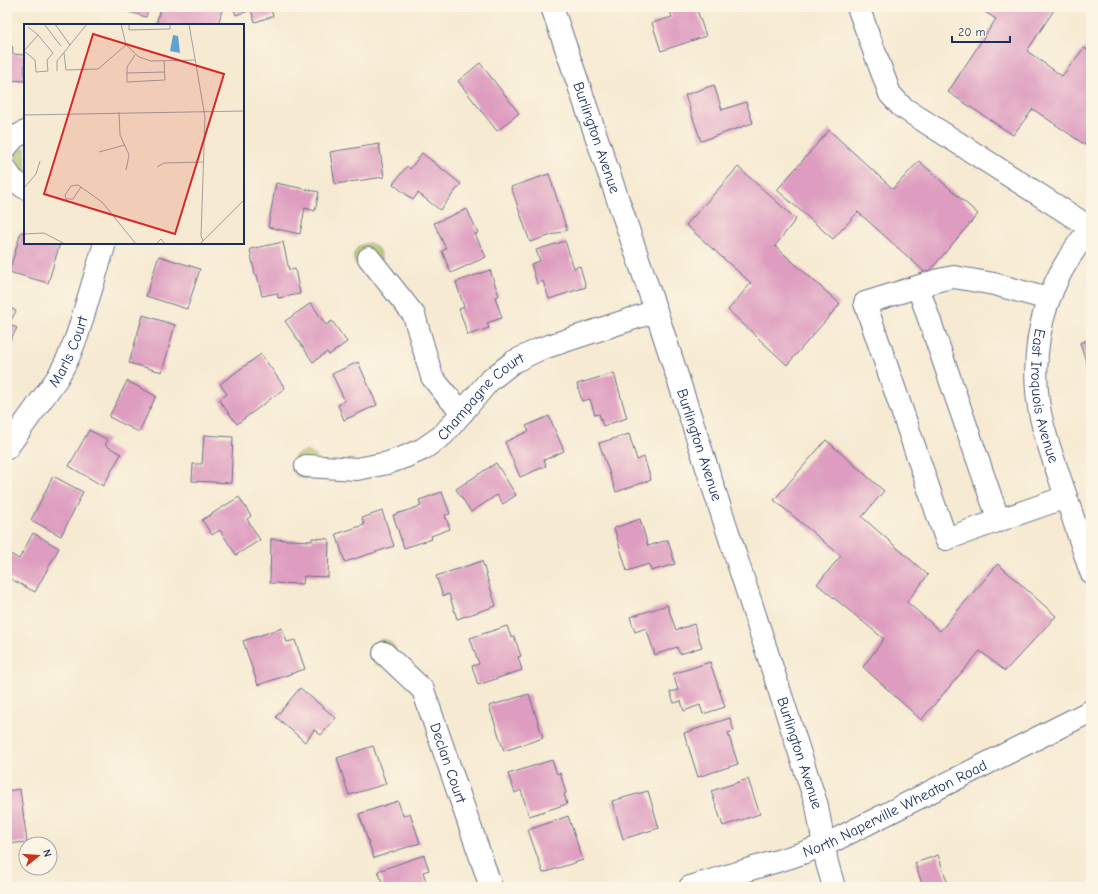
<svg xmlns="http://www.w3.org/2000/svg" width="1098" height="894" font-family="'Comic Neue',sans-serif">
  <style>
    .green { fill: #b4c466; stroke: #687a62 }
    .building { fill: #de9dc0 }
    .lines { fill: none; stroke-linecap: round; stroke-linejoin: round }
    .minor-casing { stroke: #687087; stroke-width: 24 }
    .minor { stroke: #fff; stroke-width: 22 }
    .labels { text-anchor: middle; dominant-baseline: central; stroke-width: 3; stroke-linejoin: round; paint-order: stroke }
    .street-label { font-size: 15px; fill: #1b2f5e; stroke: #fcf5e5 }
    .inset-road { fill: none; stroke: #9e9fa4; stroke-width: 1 }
    .view { fill: #d62828; fill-opacity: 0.15; stroke: #d62828; stroke-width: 2 }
    .inset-edge { fill: none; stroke: #1b2f5e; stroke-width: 2 }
  </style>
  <rect width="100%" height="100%" fill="#fcf5e5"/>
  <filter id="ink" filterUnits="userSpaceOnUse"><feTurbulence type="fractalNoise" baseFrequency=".025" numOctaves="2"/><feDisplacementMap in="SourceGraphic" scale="8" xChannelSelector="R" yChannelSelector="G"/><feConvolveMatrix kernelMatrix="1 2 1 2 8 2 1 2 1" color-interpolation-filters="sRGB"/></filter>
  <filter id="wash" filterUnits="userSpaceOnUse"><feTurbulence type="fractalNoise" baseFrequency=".012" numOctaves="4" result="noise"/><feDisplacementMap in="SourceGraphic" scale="16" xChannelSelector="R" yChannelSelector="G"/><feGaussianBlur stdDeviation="0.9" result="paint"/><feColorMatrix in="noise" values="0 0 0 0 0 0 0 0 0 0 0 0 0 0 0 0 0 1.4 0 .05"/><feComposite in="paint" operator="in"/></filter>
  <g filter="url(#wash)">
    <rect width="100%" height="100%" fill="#f6ead2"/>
    <g class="green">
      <path d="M25,147V175L22,174L17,163L16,155Z"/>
      <path d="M368,243C377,245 381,251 381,261L367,271C358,269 353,263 354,254L359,246Z"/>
      <path d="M306,451L316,456L312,477C297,483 286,467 296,455Z"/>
      <path d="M380,640C388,639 393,643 396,651L384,666C368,665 364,647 380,640Z"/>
    </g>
    <g id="blocks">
      <g class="building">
        <path d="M113,7H149L146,17Z"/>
        <path d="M161,7H215L222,10L218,25H156Z"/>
        <path d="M233,7H270L273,16L255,22L251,10L236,15Z"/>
        <path d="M669,7H696L706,36L661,51L652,23L672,17Z"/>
        <path d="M977,7H1056L1027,51L1062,76L1084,48L1091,52V149L1033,109L1013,135L948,92L996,19Z"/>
        <path d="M7,46L13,47L12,54L25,55V81L7,80Z"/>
        <path d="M480,63L519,113L497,131L458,81Z"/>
        <path d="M714,85L722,110L746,102L753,123L701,141L685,95Z"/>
        <path d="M829,130L893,189L919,161L978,214L927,274L858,212L833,239L777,190Z"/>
        <path d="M379,144L384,177L335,184L330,152Z"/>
        <path d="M422,153L461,184L440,210L418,193L413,200L393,184L407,166L410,169Z"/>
        <path d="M738,167L796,219L775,246L840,304L787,365L728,310L751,283L686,225Z"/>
        <path d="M549,174L567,230L530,242L511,187Z"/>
        <path d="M276,183L319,192L315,211L305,208L300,234L268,227Z"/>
        <path d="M467,209L478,233L475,234L486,257L451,273L442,251L446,249L434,223Z"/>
        <path d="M21,232L25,233V243H60L48,283L9,272Z"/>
        <path d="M565,241L574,268L580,266L586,287L549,299L543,281L537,284L531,264L540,261L536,250Z"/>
        <path d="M283,242L289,270L295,269L300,294L278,298L277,293L262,296L257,275H255L250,249Z"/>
        <path d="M159,256L200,269L187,309L146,296Z"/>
        <path d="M490,270L499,296L495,297L502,318L487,323L489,328L468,335L459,309L464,307L456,282Z"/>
        <path d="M311,303L326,325L332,321L347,342L329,355L327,352L313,362L285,321Z"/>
        <path d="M7,306L16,311L9,324L17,328L7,346Z"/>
        <path d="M143,315L175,325L162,372L129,363Z"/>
        <path d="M1091,339V376L1080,343Z"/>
        <path d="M261,354L285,388L237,424L219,400L227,394L220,384Z"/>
        <path d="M358,362L377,405L344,420L338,405L345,401L332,374Z"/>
        <path d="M614,373L627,418L603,426L599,414L595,415L590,399L582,401L577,384Z"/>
        <path d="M127,381L156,396L139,432L109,417Z"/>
        <path d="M549,416L564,451L544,460L546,466L520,477L505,442L529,431L526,426Z"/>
        <path d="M89,430L108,440L105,445L121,454L103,486L69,466Z"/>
        <path d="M629,434L637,460L644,457L651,480L616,492L599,443Z"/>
        <path d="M204,435L233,437L231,483L192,481L193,464H202Z"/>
        <path d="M826,440L884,491L862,517L928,575L907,602L940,631L998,564L1056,616L1005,671L980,651L921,720L863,667L884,639L817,584L841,556L774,500Z"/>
        <path d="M496,463L516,495L503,504L497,495L471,512L456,489Z"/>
        <path d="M53,476L83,492L61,536L31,520Z"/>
        <path d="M442,492L450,514L445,515L450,529L431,536L432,539L404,548L393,515L421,506L419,500Z"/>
        <path d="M239,497L251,516L247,519L260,540L236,555L220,530L212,535L202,520Z"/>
        <path d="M382,511L394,546L345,562L336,534L364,525L362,518Z"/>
        <path d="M640,519L648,546L668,540L675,564L651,571L649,564L627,571L614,528Z"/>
        <path d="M33,533L59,548L35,592L7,577V552L19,559Z"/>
        <path d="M312,538L329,539L328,577L304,576L303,584L270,583L271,539L312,541Z"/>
        <path d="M482,561L496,606L457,619L449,594L443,596L436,576Z"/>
        <path d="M667,605L676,630L694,624L702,647L680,654L677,647L655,655L646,628L635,632L630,617Z"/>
        <path d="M507,626L511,637L514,636L521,656L518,657L522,670L478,685L472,666L479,664L470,638Z"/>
        <path d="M282,628L287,642L295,640L305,669L258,685L243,641Z"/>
        <path d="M710,662L725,707L703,714L700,705L684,711L681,701L674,703L670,692L678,690L673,674Z"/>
        <path d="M300,688L336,718L321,735L314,730L305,742L276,717Z"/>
        <path d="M529,694L543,738L504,751L489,706Z"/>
        <path d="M730,718L734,731L728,733L738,764L698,777L684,733Z"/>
        <path d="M373,746L386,784L349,795L337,758Z"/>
        <path d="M552,760L557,774L560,773L566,793L564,794L567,804L529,816L521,790L515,793L508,774Z"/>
        <path d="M748,779L760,814L723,826L711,791Z"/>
        <path d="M20,789L27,842L7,844V791Z"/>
        <path d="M648,791L659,828L623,839L612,801Z"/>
        <path d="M398,801L403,816L410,813L420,843L374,858L359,814Z"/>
        <path d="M568,816L583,860L543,873L528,830Z"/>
        <path d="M424,855L429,870L423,872L428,887H384L378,871Z"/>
        <path d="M938,855L949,887H923L915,863Z"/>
        <path d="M246,883L247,887H235V886Z"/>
      </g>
    </g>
  </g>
  <g filter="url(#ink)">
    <use href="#blocks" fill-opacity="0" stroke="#687087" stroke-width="1"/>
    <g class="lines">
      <g class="minor-casing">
        <g id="minor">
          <path id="s1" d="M552,7L656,311L817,806L827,863L834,887"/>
          <path d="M858,7L890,94L902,107L1091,228"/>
          <path d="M7,146L15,137L25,132"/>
          <path d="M7,171L12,179L25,188"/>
          <path id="s2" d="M1091,228C1051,275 1032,329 1037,391C1039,420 1050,449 1059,476C1070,508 1080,540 1091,572"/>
          <path d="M369,258L414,315L432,377L448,397L463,412"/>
          <path d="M918,287L999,521"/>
          <path d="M1048,299L994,284L954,277L939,280L865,303L946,539L1066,497"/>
          <path id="s3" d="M7,448L58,377L68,358L77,336L105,243"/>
          <path id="s4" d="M306,466L357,469L388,463L407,456L423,449L443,435L489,381L513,362L540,349L656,311"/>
          <path id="s5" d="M384,653L423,690L491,887"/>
          <path id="s6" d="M690,887L791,857L825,845L1091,711"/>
        </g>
      </g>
      <use href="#minor" class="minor"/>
    </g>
  </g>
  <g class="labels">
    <g class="street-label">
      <text stroke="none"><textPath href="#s1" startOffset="138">Burlington Avenue</textPath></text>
      <text stroke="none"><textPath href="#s3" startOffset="115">Marls Court</textPath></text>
      <text stroke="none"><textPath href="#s2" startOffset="182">East Iroquois Avenue</textPath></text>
      <text stroke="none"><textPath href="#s4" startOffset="199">Champagne Court</textPath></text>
      <text stroke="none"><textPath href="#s1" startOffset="462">Burlington Avenue</textPath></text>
      <text stroke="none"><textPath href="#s1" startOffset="786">Burlington Avenue</textPath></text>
      <text stroke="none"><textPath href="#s5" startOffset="131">Declan Court</textPath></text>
      <text stroke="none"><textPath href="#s6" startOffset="220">North Naperville Wheaton Road</textPath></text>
    </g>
  </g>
  <g transform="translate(24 24)">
    <rect width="220" height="220" fill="#f6ead2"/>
    <path d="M149,11L154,12L156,29L146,27Z" fill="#62a1d4"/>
    <path class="inset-road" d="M20,0L37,22M31,0L46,21M97,0L102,21L115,33L127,37L171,36M105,0V6L146,5V0M165,0L181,93L177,212L179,217M4,3L14,11L29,29L23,36L24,47L12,48L11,36L0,27L14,11M40,29L42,46L74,45L102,21M111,31L103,43V58L141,56L140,37M33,47V37L63,0M103,49L141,48M95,88L96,111L105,131L102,146M0,91L220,87M75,128L101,121M133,143L140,139L179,138M57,163L49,175H42L41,171L47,162L54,161L78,178L112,220M0,164L12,150L16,137M0,210L20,209L41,220M132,220L137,215L141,220M176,220L220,176"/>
    <path class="view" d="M69,10L200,50L151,210L20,170Z"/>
    <rect width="220" height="220" class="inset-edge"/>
  </g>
  <rect width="1098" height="894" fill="none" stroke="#fcf5e5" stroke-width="24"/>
  <g transform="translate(38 856) rotate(73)"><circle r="19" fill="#fcf5e5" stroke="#a2a6af"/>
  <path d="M0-3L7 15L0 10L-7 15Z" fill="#c8321e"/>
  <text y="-6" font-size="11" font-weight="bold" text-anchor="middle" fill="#1b2f5e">N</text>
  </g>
  <path d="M952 36v6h58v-6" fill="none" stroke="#1b2f5e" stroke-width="2"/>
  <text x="958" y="36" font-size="12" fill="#1b2f5e" stroke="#fcf5e5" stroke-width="3" paint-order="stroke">20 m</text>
</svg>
